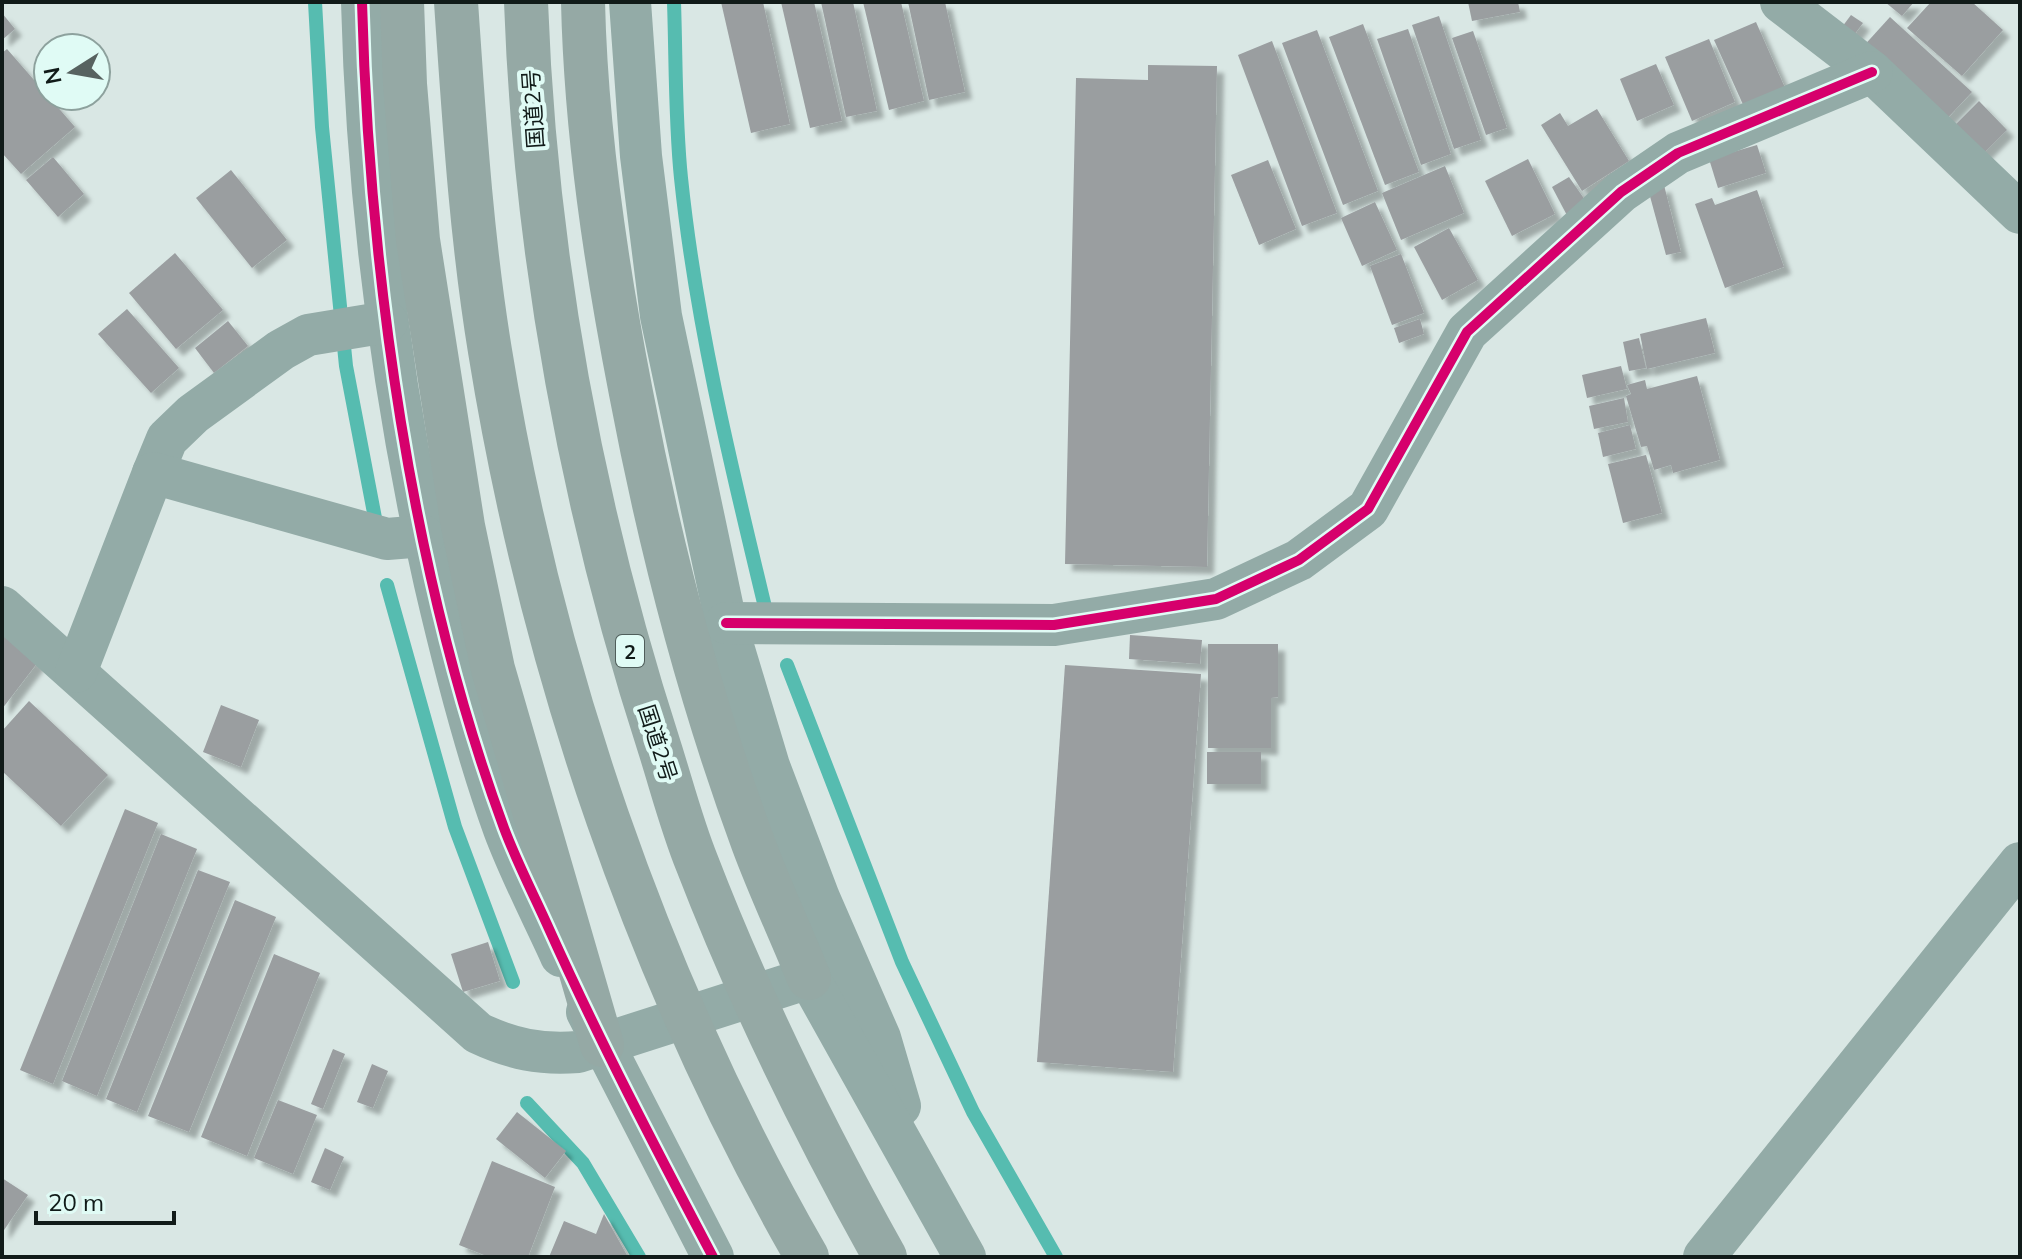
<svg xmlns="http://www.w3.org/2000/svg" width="2022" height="1259" font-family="Mulish,'Noto Sans JP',sans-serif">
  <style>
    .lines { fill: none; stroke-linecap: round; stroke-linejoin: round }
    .stream { stroke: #56bcb0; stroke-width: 14 }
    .building { fill: #9a9ea0; filter: url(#shadow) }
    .street { stroke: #93aba7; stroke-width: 42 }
    .highway { stroke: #95a9a5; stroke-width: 44 }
    .highway-bridge { stroke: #95a9a5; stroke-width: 44 }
    .cycleway-casing { stroke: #e0fbf5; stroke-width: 15 }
    .cycleway { stroke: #d6006c; stroke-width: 10 }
    .labels { text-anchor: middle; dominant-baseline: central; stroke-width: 8; stroke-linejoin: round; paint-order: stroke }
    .shield { fill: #e0fbf5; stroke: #4f5e5b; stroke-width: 2 }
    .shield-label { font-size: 20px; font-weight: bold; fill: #111b19 }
    .street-label { font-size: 22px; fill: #111b19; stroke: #e0fbf5 }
  </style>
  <defs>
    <filter id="shadow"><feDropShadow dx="7" dy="7" stdDeviation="2" flood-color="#0004"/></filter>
  </defs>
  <rect width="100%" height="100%" fill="#d9e7e4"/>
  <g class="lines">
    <g class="stream">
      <path d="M315,2L322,127L346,366L375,518"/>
      <path d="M674,2C676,60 675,120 681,178C696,323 731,466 765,607"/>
      <path d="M387,585L455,827L513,982"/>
      <path d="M787,665L902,962L973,1112L1056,1257"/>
      <path d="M527,1103L583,1163L639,1257"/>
    </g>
  </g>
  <g class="building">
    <path d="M721,2H763L790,124L751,133Z"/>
    <path d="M781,2H814L842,121L810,128Z"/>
    <path d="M821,2H853L877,111L846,117Z"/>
    <path d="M863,2H901L924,101L889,110Z"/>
    <path d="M908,2H945L965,92L929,100Z"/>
    <path d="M1468,2H1518L1520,12L1472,21Z"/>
    <path d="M1885,2H1914L1902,16Z"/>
    <path d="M1931,2H1972L2003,30L1962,76L1907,28Z"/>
    <path d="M2,13L15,29L2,40Z"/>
    <path d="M1851,15L1863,23L1851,39L1839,31Z"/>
    <path d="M1439,16L1481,140L1454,149L1412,25Z"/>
    <path d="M1890,17L1972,92L1941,125L1860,50Z"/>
    <path d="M1756,22L1786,90L1745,109L1714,40Z"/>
    <path d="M1363,24L1419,172L1385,185L1329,37Z"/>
    <path d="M1408,29L1451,154L1421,165L1377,39Z"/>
    <path d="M1317,30L1378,191L1343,205L1282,43Z"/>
    <path d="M1473,31L1507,128L1486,135L1452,38Z"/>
    <path d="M1709,39L1735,102L1692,121L1665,57Z"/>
    <path d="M1272,41L1337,213L1302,226L1238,55Z"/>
    <path d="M7,49L75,127L21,174L2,153V53Z"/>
    <path d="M1656,64L1674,105L1637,121L1620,79Z"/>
    <path d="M1148,65L1217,66L1207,567L1065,564L1076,78L1148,80Z"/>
    <path d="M1979,101L2007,130L1980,157L1952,128Z"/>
    <path d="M1597,109L1629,161L1582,191L1541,125L1560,113L1568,126Z"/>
    <path d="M1757,145L1766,173L1718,188L1709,159Z"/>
    <path d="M53,157L84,194L58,217L26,180Z"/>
    <path d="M1528,159L1555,214L1512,236L1485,181Z"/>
    <path d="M1268,160L1296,229L1259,245L1231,175Z"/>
    <path d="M1445,166L1464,213L1401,240L1382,193Z"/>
    <path d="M231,170L287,240L252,268L196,198Z"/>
    <path d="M1569,177L1592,210L1570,221L1552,187Z"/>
    <path d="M1664,185L1681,252L1666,255L1648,189Z"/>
    <path d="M1757,190L1784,267L1725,288L1695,204L1712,198L1715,205Z"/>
    <path d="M1375,202L1397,250L1362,266L1341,218Z"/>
    <path d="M1449,228L1478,280L1442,300L1414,247Z"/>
    <path d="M175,253L223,310L176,349L129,293Z"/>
    <path d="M1401,254L1424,313L1392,325L1370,266Z"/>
    <path d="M127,309L179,368L151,393L98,334Z"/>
    <path d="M1706,318L1715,353L1647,369L1640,334Z"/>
    <path d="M1420,319L1424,334L1399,343L1394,328Z"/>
    <path d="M228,321L248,346L214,373L195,348Z"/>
    <path d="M1639,338L1646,368L1629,371L1623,342Z"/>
    <path d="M1621,366L1627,389L1587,398L1582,375Z"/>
    <path d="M1697,376L1720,460L1673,473L1671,465L1654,470L1647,446L1641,447L1626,396L1631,394L1627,385L1645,380L1647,389Z"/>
    <path d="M1624,398L1628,422L1594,429L1589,406Z"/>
    <path d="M1630,425L1636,449L1603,457L1598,433Z"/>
    <path d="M1646,455L1662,513L1623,523L1608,464Z"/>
    <path d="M2,634L38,662L2,709Z"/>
    <path d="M1130,635L1202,640L1200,664L1129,659Z"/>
    <path d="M1208,644H1278V697L1271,698V748H1208Z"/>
    <path d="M1065,665L1201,674L1173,1072L1037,1062Z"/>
    <path d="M29,701L108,775L61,826L2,771V731Z"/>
    <path d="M221,705L259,720L241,767L203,752Z"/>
    <rect x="1207" y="752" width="54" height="32"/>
    <path d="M125,809L158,823L53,1084L20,1070Z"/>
    <path d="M161,834L197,849L97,1096L62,1081Z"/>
    <path d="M198,870L230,882L137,1112L106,1099Z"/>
    <path d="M235,900L276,917L189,1132L148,1116Z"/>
    <path d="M488,942L500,981L463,992L451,954Z"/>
    <path d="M274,954L320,973L247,1156L201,1137Z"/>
    <path d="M333,1049L345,1054L323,1109L311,1104Z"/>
    <path d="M372,1064L388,1071L373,1108L357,1102Z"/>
    <path d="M278,1100L317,1115L293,1174L254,1158Z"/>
    <path d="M517,1112L566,1151L545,1178L496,1139Z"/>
    <path d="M325,1148L344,1157L330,1190L311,1182Z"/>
    <path d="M492,1161L555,1187L528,1257H489L459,1245Z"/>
    <path d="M2,1178L28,1195L2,1233Z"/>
    <path d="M604,1214L628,1257H549L564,1221L596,1234Z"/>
  </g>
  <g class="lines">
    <g class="street">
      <path d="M362,2C367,198 392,393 435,584C454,666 475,749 504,829C520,872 542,914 561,956"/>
      <path d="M630,2L641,156L661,316L726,623L769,766L819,898L880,1038L900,1106"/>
      <path d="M1781,2L1872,72L2020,213"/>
      <path d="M153,473L167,439L193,414L281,350L308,335L387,322"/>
      <path d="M2,607L478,1033C512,1049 540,1055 578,1052L809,978L965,1257"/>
      <path d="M726,623L1054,625L1216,599L1299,560L1368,509L1467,332L1621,192L1678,153L1872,72"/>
      <path d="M76,672L153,473L387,539L424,536"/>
      <path d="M587,1012L713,1257"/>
      <path d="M1704,1257L2020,863"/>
    </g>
    <g class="highway">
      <path d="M402,2L405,84L418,240L463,526L493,669L602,1045"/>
      <path d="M583,2C586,133 606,265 631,393C660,546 699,697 753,843C770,889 791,933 809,978"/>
    </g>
    <g class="highway-bridge">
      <path d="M456,2C464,118 471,235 490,351C541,667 647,978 807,1257"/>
      <path d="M526,2C535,255 582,509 660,749C672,787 682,826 697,863C749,998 814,1130 885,1257"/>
    </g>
    <g class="cycleway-casing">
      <g id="cycleway">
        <path d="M362,2C369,270 411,576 504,828C517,863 535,897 550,931C600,1042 656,1149 713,1257"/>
        <path d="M726,623L1054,625L1216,599L1299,560L1368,509L1467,332L1621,192L1678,153L1872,72"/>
      </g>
    </g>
    <use href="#cycleway" class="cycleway"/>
  </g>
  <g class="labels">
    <rect class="shield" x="616" y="635" width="28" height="32" rx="6"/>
    <g class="shield-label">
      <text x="630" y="651">2</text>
    </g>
    <g class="street-label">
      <text transform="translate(533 109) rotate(-94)">国道2号</text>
      <text transform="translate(658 743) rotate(72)">国道2号</text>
    </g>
  </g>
  <rect width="2022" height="1259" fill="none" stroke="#111b19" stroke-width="8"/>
  <g transform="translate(72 72) rotate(259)"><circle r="38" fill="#e0fbf5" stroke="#8da19d" stroke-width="2"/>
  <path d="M0-6L14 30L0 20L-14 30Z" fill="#576260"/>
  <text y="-12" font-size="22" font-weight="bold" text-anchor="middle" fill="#111b19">N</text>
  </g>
  <path d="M36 1211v12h138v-12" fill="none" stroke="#111b19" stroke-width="4"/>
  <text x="48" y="1211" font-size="24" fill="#111b19" stroke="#e0fbf5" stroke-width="6" paint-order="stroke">20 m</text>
</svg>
